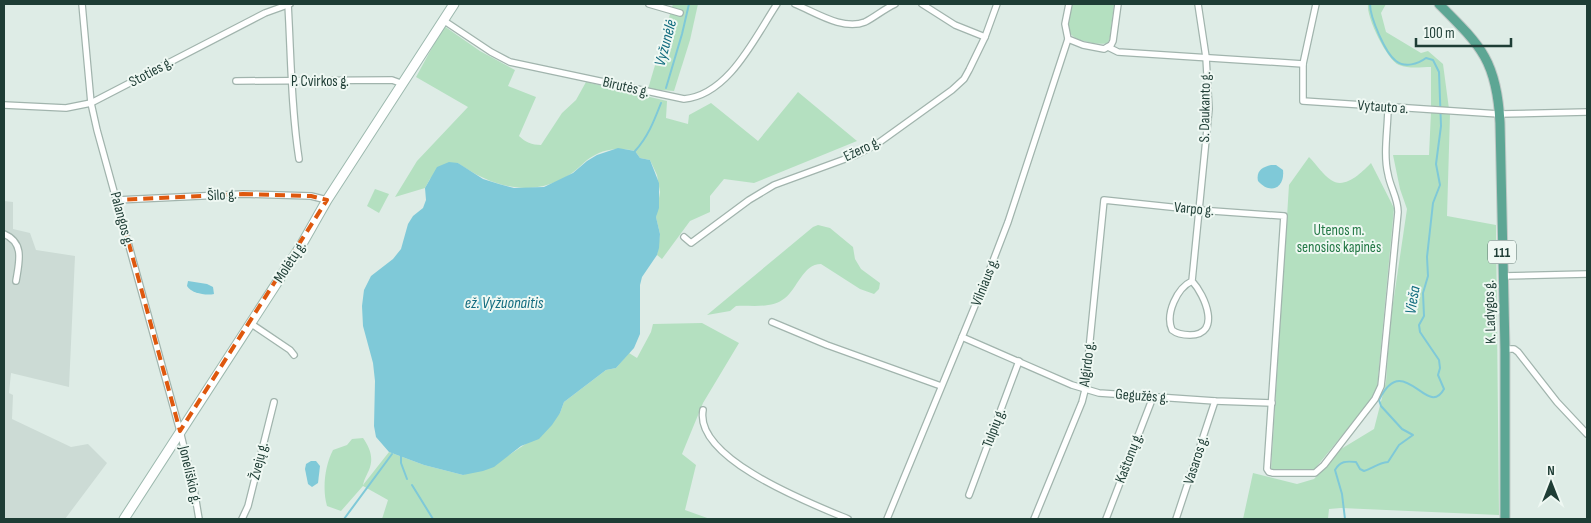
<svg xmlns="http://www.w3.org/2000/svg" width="1591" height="523" font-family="'Sofia Sans Condensed',sans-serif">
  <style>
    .built { fill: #ccdbd5 }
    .green { fill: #b4e0c0 }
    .water { fill: #7fc9d8 }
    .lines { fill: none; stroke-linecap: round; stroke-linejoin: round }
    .stream { stroke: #7fc9d8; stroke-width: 2 }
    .street-casing { stroke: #a1b4ad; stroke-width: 8 }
    .secondary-casing { stroke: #9cb8ae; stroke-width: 11 }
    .primary-casing { stroke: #c0c9c6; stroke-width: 11 }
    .street { stroke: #fff; stroke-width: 5.5 }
    .secondary { stroke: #fff; stroke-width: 9 }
    .primary { stroke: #5da694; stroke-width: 9 }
    .marked { fill: none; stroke: #de580e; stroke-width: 4; stroke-dasharray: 10 6; stroke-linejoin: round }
    .labels { text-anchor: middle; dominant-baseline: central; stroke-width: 4; stroke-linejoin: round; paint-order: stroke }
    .shield { fill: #eff8f3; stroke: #5d756e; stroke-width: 1 }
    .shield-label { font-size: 14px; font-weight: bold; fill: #1e3d35 }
    .street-label { font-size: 15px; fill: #1e3d35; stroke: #eff8f3 }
    .park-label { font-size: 15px; fill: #237845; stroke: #eff8f3 }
    .water-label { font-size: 16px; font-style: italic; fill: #126c7f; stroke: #eff8f3 }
  </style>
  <rect width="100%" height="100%" fill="#deece6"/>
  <path class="built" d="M4,201L13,202V229L30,233L36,250L75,256L69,387L11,373L9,393L13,395L12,419L71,447L88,444L107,463L65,519H4Z"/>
  <g class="green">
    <path d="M673,4H698L690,40L674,91L648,89Z"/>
    <path d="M1073,4H1114L1110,37L1108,43C1099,45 1093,43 1084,41C1062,36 1068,21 1073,4Z"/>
    <path d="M1368,4H1386L1381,13L1386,32L1421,53L1428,51L1443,64L1449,109L1431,107V67C1421,67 1409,69 1399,65C1387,60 1366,17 1368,4Z"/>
    <path d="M444,26L480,51L515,70L508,86L536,97L519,136C525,142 532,145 541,145L562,113L576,100L586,82L667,101L666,118L688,124L689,115L711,103L758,141L798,92L857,141L754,183L724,179L710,196V212L690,221L662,259L657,255L660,234L656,217L660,192L657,175L650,160L640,158L635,151C616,147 603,149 587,160C582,164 578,169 572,173C535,199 493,188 458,163L430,179L425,188L395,197L417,161L468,107L416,77Z"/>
    <path d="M1431,112L1450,114L1447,216L1496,225L1499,515L1341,508L1329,509L1328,519H1243L1253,473L1297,484L1314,479L1341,449L1374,429L1386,382L1390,324L1407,209L1400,189L1393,155H1429Z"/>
    <path d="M1309,157C1316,164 1323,175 1331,180C1345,190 1362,172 1371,163L1394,208L1377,389L1371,400L1313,471L1271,470L1289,185Z"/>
    <path d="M375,189L389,194L379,213L367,206Z"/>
    <path d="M818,225L830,228L853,247L855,259L861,269L880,283L879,289L874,294L860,289L821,264C803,264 797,289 785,298C772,309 752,305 736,306L730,311L707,315L813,227Z"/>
    <path d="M702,323L739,343L703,403L682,454L696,465L685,510L710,519H382L388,500L363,486L341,511L327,506C322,489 325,465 333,450L347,445L352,439L363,438C370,448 374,458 369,470C367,475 364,479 363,485L389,452L424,465L463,475L509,455L527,443L560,413L564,402L606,370L616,368L629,353L637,358L651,332L653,324Z"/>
  </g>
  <g class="water">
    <path d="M618,148L635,151L640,158L650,160L659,183V208L656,217L660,234L659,248L657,255L642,277L640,285V334L634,348L616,368L606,370L564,402L560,413L552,425L539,439L521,446L494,467L483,471L463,475L424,465L389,452L376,437L374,426L375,381L373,363L363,326L362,306L364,290L371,276L393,259L401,249L408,224L413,216L423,208L426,200L425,188L437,167L449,162L458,163L483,179L499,184L514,188L544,187L573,173L587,161L597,155Z"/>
    <path d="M1271,165H1276L1283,170C1285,188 1270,195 1258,181C1256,171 1262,167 1271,165Z"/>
    <path d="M188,281L207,284L213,287L214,294C206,296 191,293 187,286Z"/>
    <path d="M311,461H316L320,466L318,483L312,487L308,484L305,469L306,464Z"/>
  </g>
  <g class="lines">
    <g class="stream">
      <path d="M666,88L682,34L689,4"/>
      <path d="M635,151C648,137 654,121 661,103"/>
      <path d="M401,456V463L407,479"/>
      <path d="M412,485L433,519"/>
      <path d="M344,519L392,454"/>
      <path d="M1345,519L1342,494L1335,470C1340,461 1346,461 1356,462L1360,469L1364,471C1373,468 1378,463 1388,462L1399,445L1413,435L1402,429L1381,406L1379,400C1404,349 1427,420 1444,389L1438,375L1440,368L1439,360L1420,332L1419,325L1424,316L1423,293L1428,276L1427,257L1433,203L1440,185L1436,164L1441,126L1439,72L1433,60L1426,58C1418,64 1405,68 1396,61C1385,53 1370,17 1370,4"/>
    </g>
    <g class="street-casing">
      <g id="street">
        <path d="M82,4L91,103L97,130L180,431L194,489L199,519"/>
        <path d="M288,4C291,55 291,107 299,159"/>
        <path d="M649,4L680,13"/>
        <path d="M795,4C815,12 843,31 865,22C875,17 884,9 895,4"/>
        <path d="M922,4L955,25L985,37"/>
        <path d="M1069,4L1065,24L1068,39L1083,45L1104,49L1111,45L1113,41L1118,4"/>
        <path d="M1316,4L1303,64V101L1499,114L1587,112"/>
        <path d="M443,20L491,52L510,62L684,99C729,95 755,37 777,4"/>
        <path d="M1108,47L1118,52L1303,64"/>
        <path d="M236,81L392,80L403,84"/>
        <path d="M4,105L66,108L91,103L265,13L290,4"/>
        <path d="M117,200L243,194L311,196L327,200"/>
        <path d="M4,234C25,243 19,262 16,281"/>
        <path d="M684,237L691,243L749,200L774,185L856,155L877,144L952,90L964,79L969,70L985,37L997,4"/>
        <path d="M1503,276L1587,274"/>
        <path d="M1192,281C1205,295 1222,335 1190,335C1183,335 1177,334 1172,330C1165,314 1177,288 1192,281L1209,109L1206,57L1198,4"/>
        <path d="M772,322L827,345L941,386"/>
        <path d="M250,323L290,350L294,355"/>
        <path d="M962,337L1072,385L1099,393L1215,401L1272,403"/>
        <path d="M1505,349H1514L1518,352L1557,402L1587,434"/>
        <path d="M703,410C694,459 812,504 848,519"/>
        <path d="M969,495L1019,361"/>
        <path d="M242,519L248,506L274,402"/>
        <path d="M887,519L988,274L1008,222L1068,39"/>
        <path d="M1034,519L1082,402L1085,390L1104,200L1199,210L1284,216L1267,469L1269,472L1273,473H1315L1324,465L1375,399L1381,386L1382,377L1398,212C1398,198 1390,187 1388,174C1383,154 1388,128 1388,107"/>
        <path d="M1106,519L1153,397"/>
        <path d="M1176,519L1215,401"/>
      </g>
    </g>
    <g class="secondary-casing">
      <path id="secondary" d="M124,519L302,244L327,200L454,4"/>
    </g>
    <g class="primary-casing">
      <path id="primary" d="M1439,4C1481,46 1497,61 1500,123L1505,349V519"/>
    </g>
    <use href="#street" class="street"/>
    <use href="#secondary" class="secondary"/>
    <use href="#primary" class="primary"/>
  </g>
  <path class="marked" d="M243,194L311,196L327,200L180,431L117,200Z"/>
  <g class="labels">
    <rect class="shield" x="1488" y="240.5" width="28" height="23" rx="4"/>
    <g class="shield-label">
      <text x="1502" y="252">111</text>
    </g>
    <g class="street-label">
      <text transform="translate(151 72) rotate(-28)">Stoties g.</text>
      <text x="320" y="81">P. Cvirkos g.</text>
      <text transform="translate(626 87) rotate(13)">Birutės g.</text>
      <text transform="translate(1205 107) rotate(-89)">S. Daukanto g.</text>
      <text transform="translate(1383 107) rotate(4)">Vytauto a.</text>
      <text transform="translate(862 149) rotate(-26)">Ežero g.</text>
      <text transform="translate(222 195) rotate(-3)">Šilo g.</text>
      <text transform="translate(1194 209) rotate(5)">Varpo g.</text>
      <text transform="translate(122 219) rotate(75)">Palangos g.</text>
      <text transform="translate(290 262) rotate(-57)">Molėtų g.</text>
      <text transform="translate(985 282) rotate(-68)">Vilniaus g.</text>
      <text transform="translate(1490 312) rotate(-92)">K. Ladygos g.</text>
      <text transform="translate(1087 364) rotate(-83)">Algirdo g.</text>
      <text transform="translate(1142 396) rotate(4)">Gegužės g.</text>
      <text transform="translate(994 428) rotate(-69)">Tulpių g.</text>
      <text transform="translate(1129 458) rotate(-69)">Kaštonų g.</text>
      <text transform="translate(1196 460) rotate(-72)">Vasaros g.</text>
      <text transform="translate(259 461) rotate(-76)">Žvejų g.</text>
      <text transform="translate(190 475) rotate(77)">Joneliškio g.</text>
    </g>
    <g class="park-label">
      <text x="1339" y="230">Utenos m.<tspan x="1339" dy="17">senosios kapinės</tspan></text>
    </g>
    <g class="water-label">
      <text transform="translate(666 43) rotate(-75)">Vyžunėlė</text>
      <text transform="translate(1413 300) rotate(-81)">Vieša</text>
      <text x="504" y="303">ež. Vyžuonaitis</text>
    </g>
  </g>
  <rect width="1591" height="523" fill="none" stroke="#1e3d35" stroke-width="10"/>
  <g transform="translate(1551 483)" stroke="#eff8f3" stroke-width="4" paint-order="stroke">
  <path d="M0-4L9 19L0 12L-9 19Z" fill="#1e3d35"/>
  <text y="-8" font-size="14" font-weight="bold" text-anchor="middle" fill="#1e3d35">N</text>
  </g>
  <path d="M1416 38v8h95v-8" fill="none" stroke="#1e3d35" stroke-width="2.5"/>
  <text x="1424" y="38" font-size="15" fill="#1e3d35" stroke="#eff8f3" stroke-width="4" paint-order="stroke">100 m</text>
</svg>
